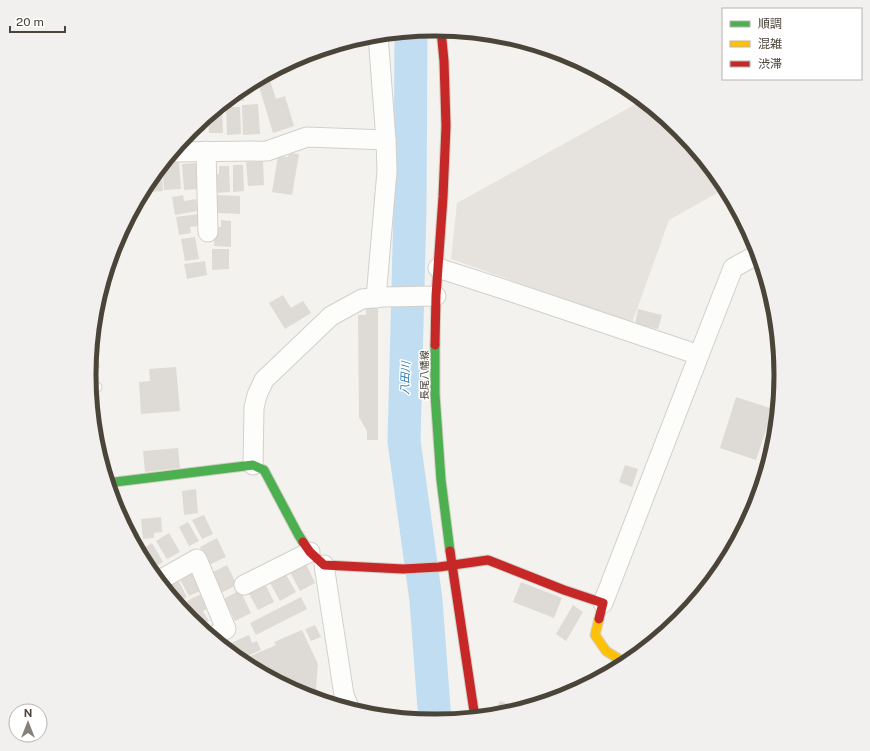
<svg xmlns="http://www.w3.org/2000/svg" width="870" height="751" font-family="'Public Sans','Noto Sans JP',sans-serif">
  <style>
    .industrial { fill: #e6e2de }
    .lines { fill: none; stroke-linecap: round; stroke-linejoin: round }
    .river { stroke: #c0ddf1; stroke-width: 33 }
    .building { fill: #dedbd6 }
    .lane-casing { stroke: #d2d0cb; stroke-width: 11 }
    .street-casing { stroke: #d2d0cb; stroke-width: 21 }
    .fast-casing { stroke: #d3cfc5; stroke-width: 11 }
    .slow-casing { stroke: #d3cfc5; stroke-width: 11 }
    .jam-casing { stroke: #d3cfc5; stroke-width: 11 }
    .lane { stroke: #fdfdfc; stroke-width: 9 }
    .street { stroke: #fdfdfc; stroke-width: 19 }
    .fast { stroke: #4caf50; stroke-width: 9 }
    .slow { stroke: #ffc107; stroke-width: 9 }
    .jam { stroke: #c62828; stroke-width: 9 }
    .labels { text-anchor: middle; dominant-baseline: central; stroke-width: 3; stroke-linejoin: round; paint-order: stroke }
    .street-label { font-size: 10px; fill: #4b4439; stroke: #fff }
    .water-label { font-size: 11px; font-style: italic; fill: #2e7ab2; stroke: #fff }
    .rim { fill: none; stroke: #4b4439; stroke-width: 5 }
  </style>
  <rect width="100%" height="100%" fill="#f4f2ee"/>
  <path class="industrial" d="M643,100L680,131L723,183L726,188L669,220L632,323L451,259L457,203Z"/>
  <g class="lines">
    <path class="river" d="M411,31L410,209L404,441L426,600L435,722"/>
  </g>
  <g class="building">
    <path d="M268,74L276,99L285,96L294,126L273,133L257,80Z"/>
    <path d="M243,87L244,101L225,102Z"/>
    <path d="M222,104L223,133H209L208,115Z"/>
    <path d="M258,104L260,134L243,135L242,105Z"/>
    <path d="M226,107H240L241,134L227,135Z"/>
    <path d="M205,118V131H192V129Z"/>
    <path d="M289,153L299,154L292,195L272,192L278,156L288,157Z"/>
    <path d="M263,161L264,185L248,186L246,162Z"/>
    <path d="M179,162L181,189L164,190L162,164L163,163Z"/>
    <path d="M197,163L199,189L184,190L182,164Z"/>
    <path d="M233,165H243L244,191L233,192Z"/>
    <path d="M161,166L163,191L148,192L147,182Z"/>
    <path d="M219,166H229L230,192L215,193L214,175L219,174Z"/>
    <path d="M183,195L184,201L196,199L198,211L175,215L172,197Z"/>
    <path d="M217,195L240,196V214L217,213Z"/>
    <path d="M198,214L199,226L190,227L191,233L179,235L176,217Z"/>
    <path d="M221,220L231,221V247L214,246L215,227H221Z"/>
    <path d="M195,237L199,259L185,261L181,239Z"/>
    <path d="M212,249H229V269L212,270Z"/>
    <path d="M205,261L207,275L187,279L184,264Z"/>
    <path d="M283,295L291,308L303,301L311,313L285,329L269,303Z"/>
    <path d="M378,307V440H367V431L359,417L358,315H366V308Z"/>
    <path d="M638,309L662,315L658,329L635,324Z"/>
    <path d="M92,337H95L100,368L89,370Z"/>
    <path d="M176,367L180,411L141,414L139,382L150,381L149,369Z"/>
    <path d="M736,397L773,409L756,460L720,448Z"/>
    <path d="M776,421L775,443L772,454L765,452Z"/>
    <path d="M178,448L180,468L145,472L143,451Z"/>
    <path d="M625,465L638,469L632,487L619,482Z"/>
    <path d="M196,489L198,513L184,515L182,491Z"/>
    <path d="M204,515L213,534L202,539L192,520Z"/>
    <path d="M161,517L162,532L154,533V538L143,539L141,519Z"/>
    <path d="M188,522L199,541L189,546L179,527Z"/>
    <path d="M169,533L180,552L167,559L156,541Z"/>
    <path d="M217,538L226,557L209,565L200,547Z"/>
    <path d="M152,543L163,562L149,570L139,551Z"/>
    <path d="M306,564L315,583L300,591L290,572Z"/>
    <path d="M227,565L237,585L221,593L211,573Z"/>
    <path d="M190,570L200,591L189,596L178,576Z"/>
    <path d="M285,573L296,592L280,601L269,581Z"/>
    <path d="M177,578L187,597L176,603L169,595L164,585Z"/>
    <path d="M521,582L562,598L554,618L513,602Z"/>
    <path d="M265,584L274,602L258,610L248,592Z"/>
    <path d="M240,590L251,613L235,621L224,599Z"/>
    <path d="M201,594L209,608L203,611L209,621L201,625L187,601Z"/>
    <path d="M301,597L307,609L256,635L250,623Z"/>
    <path d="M185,602L196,626L190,620L178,606Z"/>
    <path d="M573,605L583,612L566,641L556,634Z"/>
    <path d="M315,625L321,637L311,641L305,629Z"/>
    <path d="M302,630L318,664L316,688L322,701L302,696L242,663L239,661L276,645L274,642Z"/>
    <path d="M249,635L252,643L257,641L261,650L238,660L225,649L224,646Z"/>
    <path d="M500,701L523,709L502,715L494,716Z"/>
  </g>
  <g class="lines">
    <g class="lane-casing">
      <path id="lane" d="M90,387H97"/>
    </g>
    <g class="street-casing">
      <g id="street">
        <path d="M206,151L208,232"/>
        <path d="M172,152L267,151L307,137L386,140"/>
        <path d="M438,268L512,292L699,355L733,268L758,254"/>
        <path d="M376,298L387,171L386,140L378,35"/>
        <path d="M253,465L254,408L257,395L264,380L331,316L362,299L383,297L436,296"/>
        <path d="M324,565L344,695L350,710"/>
        <path d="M158,581L197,559L226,629L211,638"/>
        <path d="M244,585L310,552"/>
        <path d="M603,603L699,355"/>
      </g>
    </g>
    <g class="fast-casing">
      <g id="fast">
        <path d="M435,345V394L441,480L450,551"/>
        <path d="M107,483L253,465L264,470L298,534L303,542"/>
      </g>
    </g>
    <g class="slow-casing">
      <path id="slow" d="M599,619L595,635L606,651L627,664"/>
    </g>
    <g class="jam-casing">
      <g id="jam">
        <path d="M435,345L436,296L443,197L446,126L444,61L441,30"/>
        <path d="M303,542L310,552L324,565L403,569L439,567L488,560L564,590L603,603L599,619"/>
        <path d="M450,551L475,718"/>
      </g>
    </g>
    <use href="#lane" class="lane"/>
    <use href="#street" class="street"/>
    <use href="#fast" class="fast"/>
    <use href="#slow" class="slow"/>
    <use href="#jam" class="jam"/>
  </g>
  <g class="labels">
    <g class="street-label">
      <text transform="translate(424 375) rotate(-90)">長尾八幡線</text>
    </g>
    <g class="water-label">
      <text transform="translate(405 378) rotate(-88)">八田川</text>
    </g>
  </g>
  <path d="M0 0H870V751H0ZM96 375a339 339 0 1 1 678 0a339 339 0 1 1-678 0Z" fill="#f1f0ef" fill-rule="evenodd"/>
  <path class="rim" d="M96 375a339 339 0 1 1 678 0a339 339 0 1 1-678 0Z"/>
  <rect x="722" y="8" width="140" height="72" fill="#ffffff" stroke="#b7b4b0"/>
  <rect x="730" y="21" width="20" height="6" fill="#4caf50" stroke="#b7b4b0"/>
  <text x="758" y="28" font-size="12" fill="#4b4439">順調</text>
  <rect x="730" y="41" width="20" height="6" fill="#ffc107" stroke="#b7b4b0"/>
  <text x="758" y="48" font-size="12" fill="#4b4439">混雑</text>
  <rect x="730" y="61" width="20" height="6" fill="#c62828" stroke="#b7b4b0"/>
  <text x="758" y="68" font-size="12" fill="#4b4439">渋滞</text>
  <g transform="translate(28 723)"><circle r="19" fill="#ffffff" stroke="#b7b4b0"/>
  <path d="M0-3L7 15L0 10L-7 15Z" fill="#868178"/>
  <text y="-6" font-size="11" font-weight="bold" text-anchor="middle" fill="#4b4439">N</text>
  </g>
  <path d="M10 26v6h55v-6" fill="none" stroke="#4b4439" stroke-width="2"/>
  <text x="16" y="26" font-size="12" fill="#4b4439" stroke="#ffffff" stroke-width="3" paint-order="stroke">20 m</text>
</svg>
